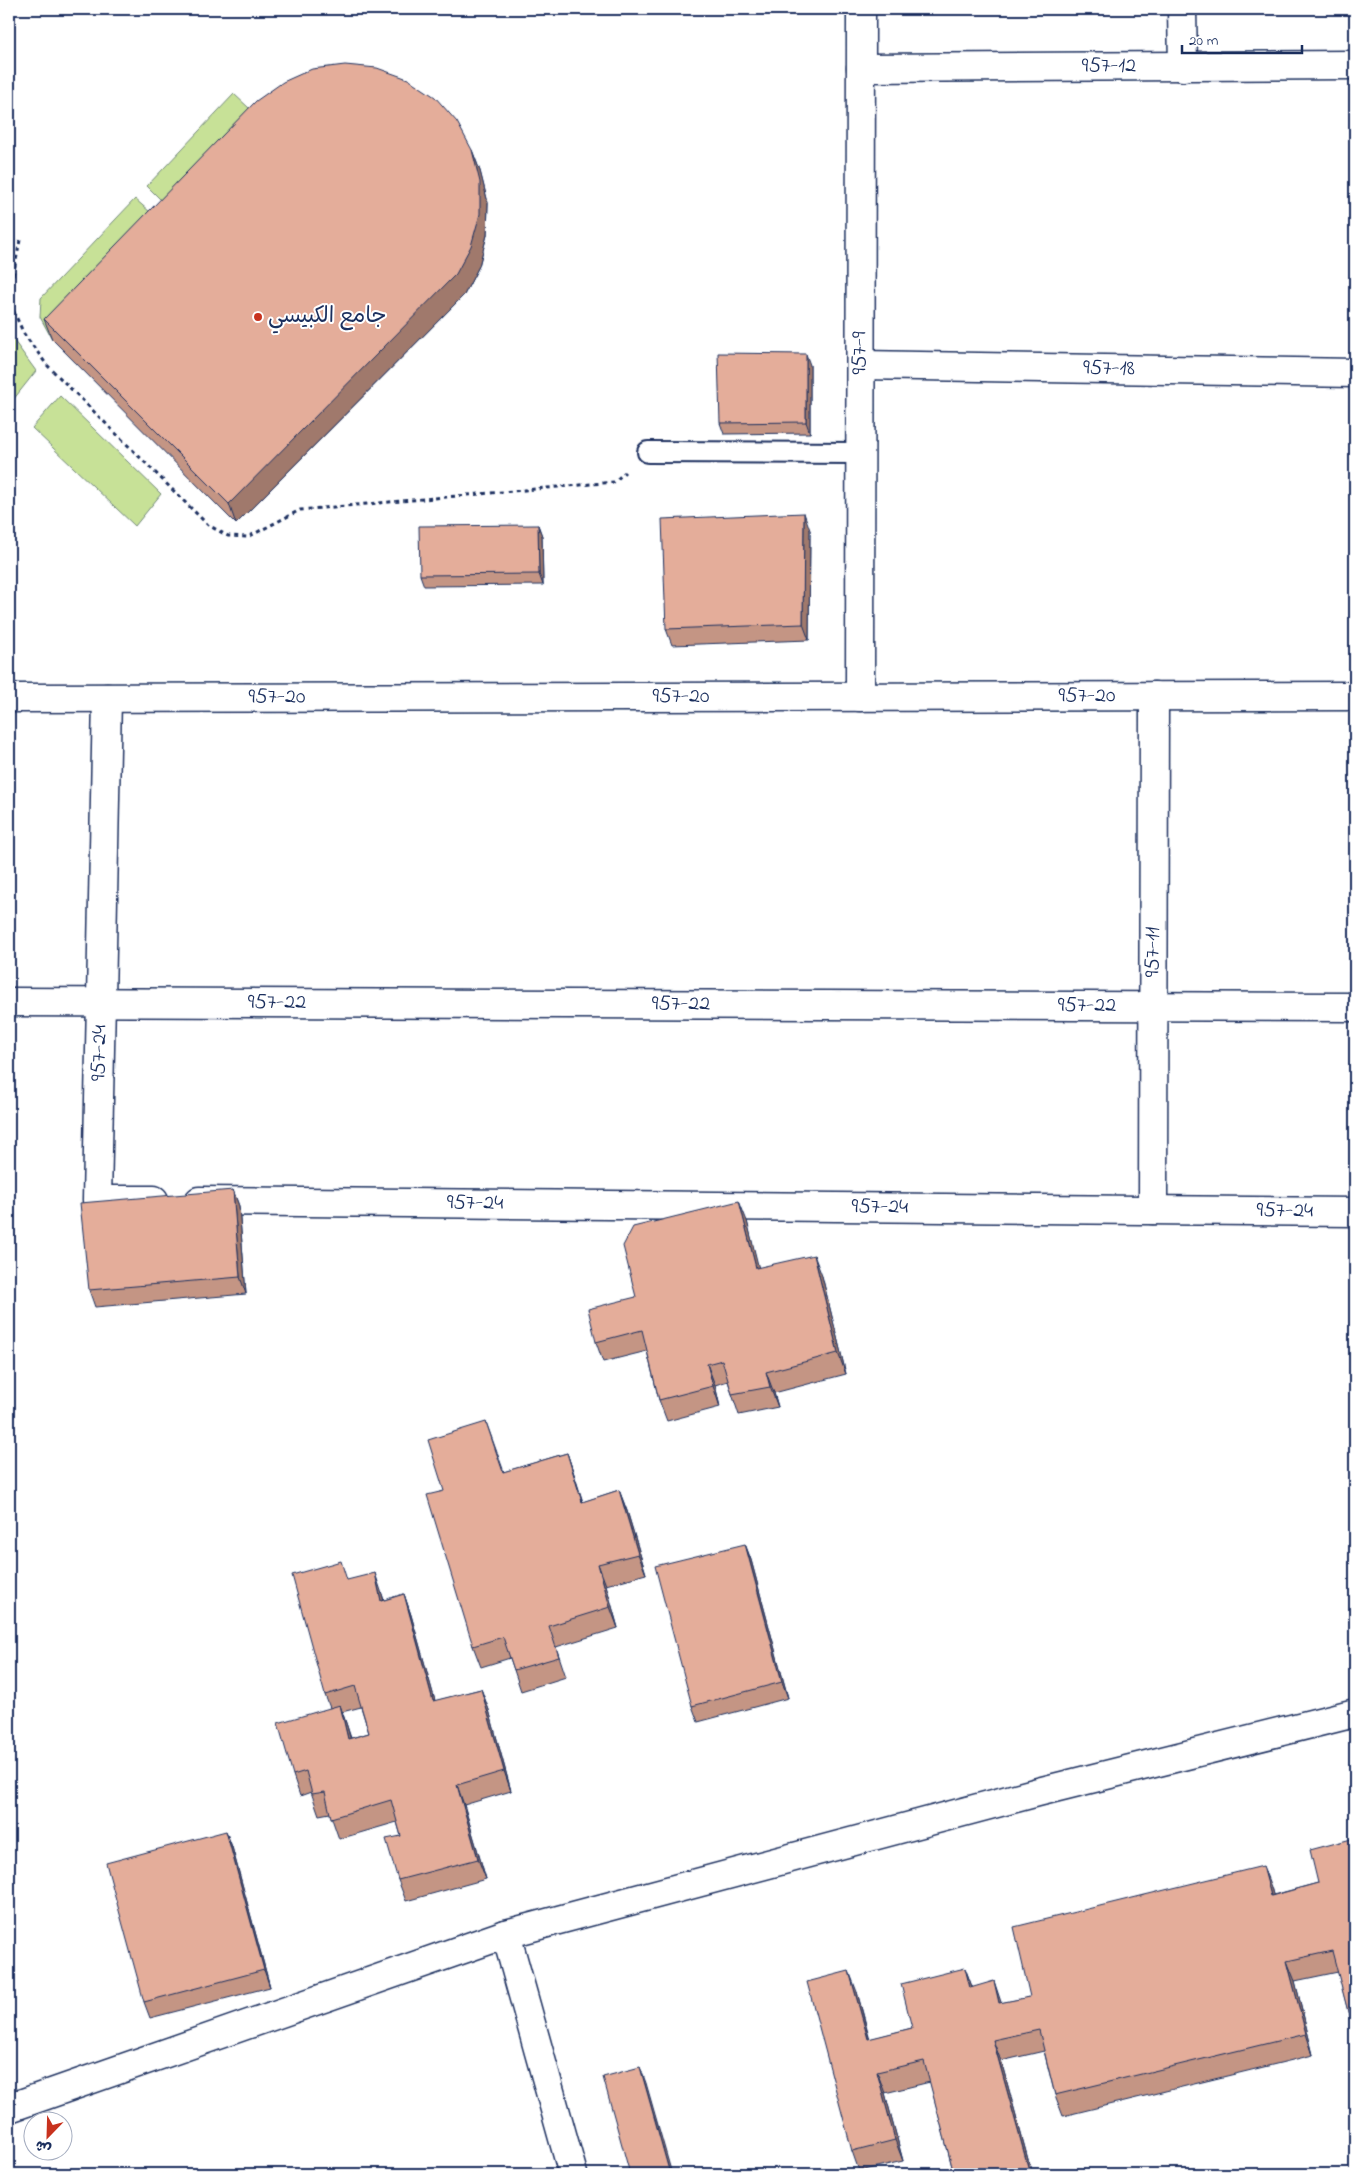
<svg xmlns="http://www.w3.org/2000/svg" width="1364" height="2183" font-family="'Indie Flower','Playpen Sans Arabic',sans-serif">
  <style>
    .green { fill: #c7e197; stroke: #71887a }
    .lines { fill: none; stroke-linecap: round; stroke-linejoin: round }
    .service-casing { stroke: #1b2f5e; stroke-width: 24 }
    .minor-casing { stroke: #1b2f5e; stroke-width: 31 }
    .path { stroke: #1b2f5e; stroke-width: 3; stroke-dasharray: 4 4; stroke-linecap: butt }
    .service { stroke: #fff; stroke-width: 20 }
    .minor { stroke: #fff; stroke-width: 28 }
    .wall { fill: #c49584; stroke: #1b2f5e; fill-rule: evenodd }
    .shaded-wall { fill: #a0796c; stroke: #1b2f5e }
    .building { fill: #e4ad9a; stroke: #1b2f5e }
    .poi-dot { fill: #c8321e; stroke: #fff; stroke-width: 2 }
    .labels { text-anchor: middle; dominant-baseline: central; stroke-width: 4; stroke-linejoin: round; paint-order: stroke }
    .street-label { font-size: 22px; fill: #1b2f5e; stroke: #fff }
    .poi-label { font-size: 22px; fill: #1b2f5e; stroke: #fff; text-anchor: start }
  </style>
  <rect width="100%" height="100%" fill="#fff"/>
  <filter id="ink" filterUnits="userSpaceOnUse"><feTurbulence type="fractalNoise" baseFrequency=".02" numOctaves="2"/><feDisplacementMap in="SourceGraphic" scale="10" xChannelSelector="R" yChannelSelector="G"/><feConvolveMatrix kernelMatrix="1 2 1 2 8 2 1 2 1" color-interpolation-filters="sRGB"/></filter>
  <g filter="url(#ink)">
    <g class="green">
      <path d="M234,94L264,122L175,214L147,186Z"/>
      <path d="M135,199L164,224L52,339L40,317L41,298Z"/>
      <path d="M9,334L36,371L9,405Z"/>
      <path d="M60,396L161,494L135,526L32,428Z"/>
    </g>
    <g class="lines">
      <g class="service-casing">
        <path id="service" d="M648,452L861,453"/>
      </g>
      <g class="minor-casing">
        <g id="minor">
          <path d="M1182,9L1183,67"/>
          <path id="s1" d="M861,68L1355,65"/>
          <path id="s2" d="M861,365L1355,373"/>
          <path id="s3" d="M860,697L861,9"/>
          <path id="s4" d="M9,698L1355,696"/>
          <path d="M107,698L97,1200H154"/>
          <path id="s5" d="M9,1002L1355,1007"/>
          <path id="s6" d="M199,1201L1355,1212"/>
          <path id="s7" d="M1153,1210L1154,696"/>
          <path d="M506,1934L573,2174"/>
          <path d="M9,2108L506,1934L1038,1792L1355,1713"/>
        </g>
      </g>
      <path class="path" d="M20,240L11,286L13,310L24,334L47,365L208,525L228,536L248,537L300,510L614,482L625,472"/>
      <use href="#service" class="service"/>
      <use href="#minor" class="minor"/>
    </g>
    <g class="wall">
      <path d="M472,150L480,171L488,203L487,235L479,266L464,295L236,524L52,339L44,319Z"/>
      <path d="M810,365V433L724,434L720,423Z"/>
      <path d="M538,525L542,536L543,585L424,586L420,575Z"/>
      <path d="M810,530L809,640L672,645L666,629Z"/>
      <path d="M233,1190L239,1206L246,1294L95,1307L89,1290Z"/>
      <path d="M747,1221L758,1268L822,1276L846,1374L774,1393L778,1407L739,1415L732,1394L728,1381L715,1385L720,1407L667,1421L659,1400L647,1351L603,1362L596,1342Z"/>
      <path d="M486,1422L504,1472L567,1453L574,1474L583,1502L619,1490L627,1511L646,1574L606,1585L618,1628L556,1647L566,1677L521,1691L510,1658L481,1667L473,1646Z"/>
      <path d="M745,1544L751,1560L788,1698L698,1722L692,1706Z"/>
      <path d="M348,1580L382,1594L384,1600L404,1594L411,1615L435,1701L481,1689L489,1710L511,1791L464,1805L486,1879L406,1901L398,1880L401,1836L397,1822L339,1839L330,1813L319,1815L311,1792L300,1796L293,1775L330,1708L325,1695ZM361,1707L369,1733L351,1738L347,1726L342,1712Z"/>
      <path d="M226,1831L232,1847L270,1987L150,2018L144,2002Z"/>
      <path d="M1355,1838V2035L1351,2023L1338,1972L1295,1981L1313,2055L1063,2116L1055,2095L1044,2051L1001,2061L1032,2174H954L930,2082L885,2093L903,2161L859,2171L852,2151L857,1992L870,2039L912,2028L965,1968L972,1987L1001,2003L1030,1997L1271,1887L1273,1895L1318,1883Z"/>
    </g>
    <g class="shaded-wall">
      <path d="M472,150L480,171L488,203L487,235L479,266L464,295L236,524L229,504Z"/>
      <path d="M806,354L810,365V433L806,422Z"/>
      <path d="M804,513L810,530L809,640L803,624Z"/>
      <path d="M538,525L542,536L543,585L539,574Z"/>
      <path d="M233,1190L239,1206L246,1294L240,1277Z"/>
      <path d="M739,1201L747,1221L764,1289L756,1268Z"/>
      <path d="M814,1255L822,1276L846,1374L838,1353Z"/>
      <path d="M707,1364L715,1385L720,1407L713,1386Z"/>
      <path d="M766,1372L774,1393L778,1407L770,1387Z"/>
      <path d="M567,1453L574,1474L589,1523L582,1502Z"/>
      <path d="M619,1490L627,1511L646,1574L638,1554Z"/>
      <path d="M745,1544L751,1560L788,1698L782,1682Z"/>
      <path d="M598,1564L606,1585L618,1628L610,1607Z"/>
      <path d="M375,1573L382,1594L389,1622L381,1601Z"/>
      <path d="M404,1594L411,1615L441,1722L433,1701Z"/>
      <path d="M481,1689L489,1710L511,1791L504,1771Z"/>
      <path d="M340,1705L347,1726L356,1759L348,1739Z"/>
      <path d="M457,1785L464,1805L486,1879L478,1859Z"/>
      <path d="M226,1831L232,1847L270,1987L264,1970Z"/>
      <path d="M1263,1866L1271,1887L1279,1916L1271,1896Z"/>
      <path d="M1287,1961L1295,1981L1313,2055L1306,2034Z"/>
      <path d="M965,1968L973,1989L970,1988Z"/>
      <path d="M849,1971L857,1992L875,2060L868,2039Z"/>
      <path d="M994,1981L1001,2002L1006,2024L999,2003Z"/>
      <path d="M993,2040L1001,2061L1032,2174H1030Z"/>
      <path d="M640,2067L646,2083L672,2174H670Z"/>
      <path d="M877,2072L885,2093L903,2161L895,2140Z"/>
    </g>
    <g class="building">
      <path d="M345,65L377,68L408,79L435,97L457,122L472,150L480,182V214L471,246L456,274L229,504L44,319L256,101L283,82L312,69Z"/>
      <path d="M718,353L806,354V422L720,423Z"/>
      <path d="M804,513L803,624L666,629L662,519Z"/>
      <path d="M538,525L539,574L420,575L419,526Z"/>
      <path d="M233,1190L240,1277L89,1290L80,1203Z"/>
      <path d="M739,1201L756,1268L814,1255L838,1353L766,1372L770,1387L732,1394L722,1360L707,1364L713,1386L659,1400L642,1330L596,1342L588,1309L636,1297L623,1246L633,1227Z"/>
      <path d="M486,1422L503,1472L567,1453L582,1502L619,1490L638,1554L598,1564L610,1607L549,1626L559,1657L514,1670L503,1637L473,1646L427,1495L444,1491L428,1440Z"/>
      <path d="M745,1544L782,1682L692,1706L655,1566Z"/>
      <path d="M341,1561L347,1580L375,1573L381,1601L404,1594L433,1701L481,1689L504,1771L457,1785L478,1859L398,1880L386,1839L401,1836L391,1800L331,1818L325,1792L312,1794L306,1771L293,1775L278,1723L340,1705L348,1739L369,1733L355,1686L325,1695L292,1575Z"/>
      <path d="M226,1831L264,1970L144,2002L106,1863Z"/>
      <path d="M1355,1838V2022L1351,2023L1332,1951L1287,1961L1306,2034L1055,2095L1039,2030L993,2040L1030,2174H954L924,2061L877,2072L895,2140L852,2151L807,1982L849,1971L868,2039L912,2028L901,1984L965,1968L970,1988L994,1981L999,2003L1030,1997L1014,1927L1263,1866L1271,1896L1318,1883L1310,1850Z"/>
      <path d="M640,2067L670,2174H630L603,2077Z"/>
    </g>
  </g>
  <circle class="poi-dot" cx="258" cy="317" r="5"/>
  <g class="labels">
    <g class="street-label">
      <text stroke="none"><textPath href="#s1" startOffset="248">957-12</textPath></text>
      <text stroke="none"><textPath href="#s3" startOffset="344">957-9</textPath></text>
      <text stroke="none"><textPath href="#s2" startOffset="248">957-18</textPath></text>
      <text stroke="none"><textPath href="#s4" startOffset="1078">957-20</textPath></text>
      <text stroke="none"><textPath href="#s4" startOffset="672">957-20</textPath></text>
      <text stroke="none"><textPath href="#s4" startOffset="268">957-20</textPath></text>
      <text stroke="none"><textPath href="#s7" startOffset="258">957-11</textPath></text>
      <text stroke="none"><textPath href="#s5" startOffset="268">957-22</textPath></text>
      <text stroke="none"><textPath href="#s5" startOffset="672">957-22</textPath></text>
      <text stroke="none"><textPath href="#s5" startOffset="1078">957-22</textPath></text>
      <text transform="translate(100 1053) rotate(-89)">957-24</text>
      <text stroke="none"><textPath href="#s6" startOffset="276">957-24</textPath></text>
      <text stroke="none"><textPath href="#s6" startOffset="681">957-24</textPath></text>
      <text stroke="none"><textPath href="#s6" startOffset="1086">957-24</textPath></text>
    </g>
    <g class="poi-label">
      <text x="268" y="317">جامع الكبيسي</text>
    </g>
  </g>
  <rect width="1364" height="2183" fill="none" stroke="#fff" stroke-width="30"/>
  <rect x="15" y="15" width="1334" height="2153" fill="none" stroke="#1b2f5e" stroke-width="2" filter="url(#ink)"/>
  <g transform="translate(48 2136) rotate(203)"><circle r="24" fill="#ffffff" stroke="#a4acbf"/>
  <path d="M0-4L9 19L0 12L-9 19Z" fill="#c8321e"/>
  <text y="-8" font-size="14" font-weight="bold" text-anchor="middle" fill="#1b2f5e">ش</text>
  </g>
  <path d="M1182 45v8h120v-8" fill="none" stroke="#1b2f5e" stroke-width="2.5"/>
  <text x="1189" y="45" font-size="15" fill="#1b2f5e" stroke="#ffffff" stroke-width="4" paint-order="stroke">20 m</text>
</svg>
